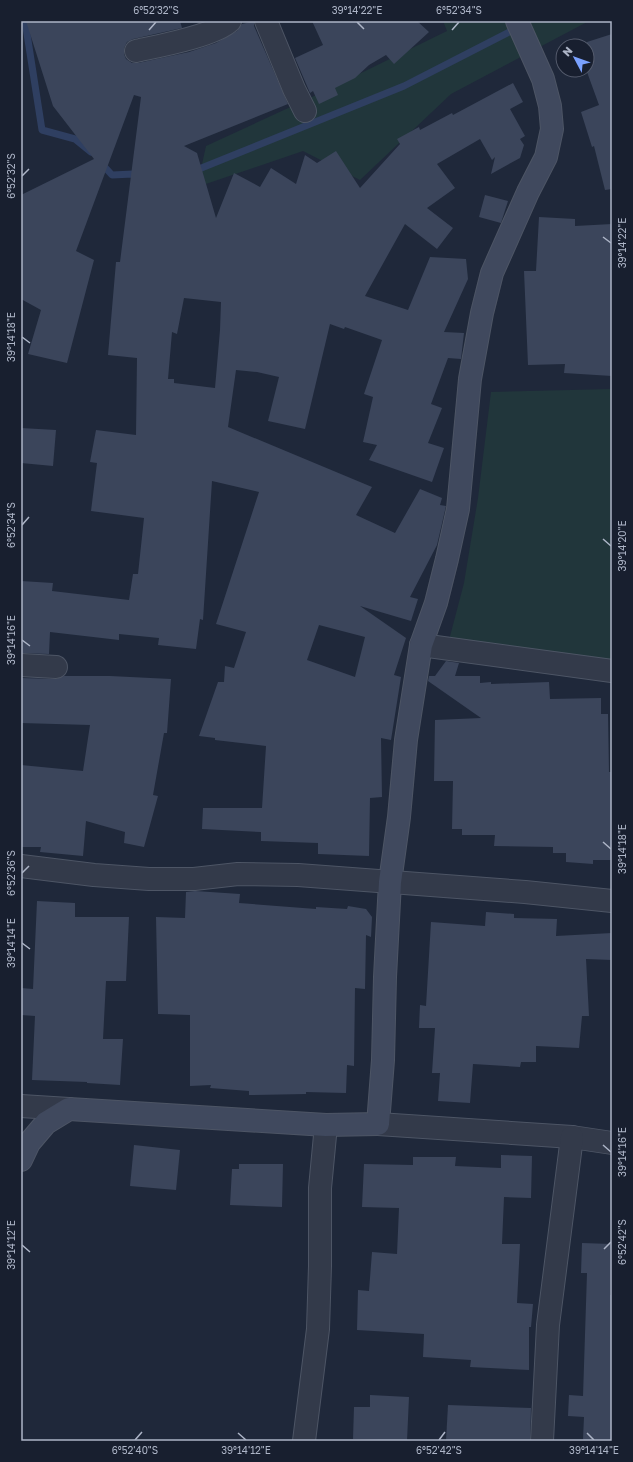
<svg xmlns="http://www.w3.org/2000/svg" width="633" height="1462" font-family="'Golos Text',sans-serif">
  <style>
    .green { fill: #21363b }
    .lines { fill: none; stroke-linecap: round; stroke-linejoin: round }
    .stream { stroke: #2f3f61; stroke-width: 7 }
    .building { fill: #3b455b; fill-rule: evenodd }
    .street-casing { stroke: #4d5565; stroke-width: 24 }
    .secondary-casing { stroke: #4d5565; stroke-width: 24 }
    .street { stroke: #333a4a; stroke-width: 22 }
    .secondary { stroke: #40495e; stroke-width: 22 }
    .ticks { fill: none; stroke: #adb5c7; stroke-width: 1.5 }
    .neatline { fill: none; stroke: #adb5c7; stroke-width: 1.5 }
    .ticks-label { font-size: 10px; text-anchor: middle; fill: #adb5c7 }
  </style>
  <rect width="100%" height="100%" fill="#1f283a"/>
  <g class="green">
    <path d="M443,21H589L451,94L360,180L303,151L197,187L206,146L310,98L447,31Z"/>
    <path d="M612,389V664L448,644L464,583L478,498L491,392Z"/>
  </g>
  <g class="lines">
    <g class="stream">
      <path d="M25,21L42,130L75,139L91,152"/>
      <path d="M101,163L112,175L133,174L139,176"/>
      <path d="M194,171L404,86L517,28"/>
    </g>
  </g>
  <g class="building">
    <path d="M26,21H180L182,28L133,39L127,42L124,48V54L126,59L132,63H138L189,52L216,43L237,31L242,24L254,21V26L288,104L184,146L197,153L216,218L234,173L260,187L271,168L296,184L305,155L317,163L336,151L360,188L400,144L397,139L419,127L420,130L452,113L453,115L513,83L523,102L510,109L525,136L520,139L524,145L520,158L491,174L495,157L492,160L480,139L437,164L455,188L427,208L453,228L437,249L405,224L365,296L408,310L430,257L466,259L468,279L444,332L464,333L461,359L448,358L431,404L442,408L428,443L444,448L432,482L369,460L377,445L363,442L373,397L364,394L382,340L345,327L344,329L330,324L305,429L268,421L279,377L257,372L236,370L228,427L372,487L356,515L395,533L420,489L442,498L440,505L446,506L437,545L410,597L418,599L411,621L360,606L406,638L394,675L401,677L391,740L381,738L382,797L370,798L369,856L318,854V843L261,841V832L202,829L203,808H262L266,746L215,740V738L199,736L218,682H224L225,666L234,668L246,632L216,624L259,492L212,481L203,620L200,619L196,649L158,645L159,638L119,634V640L50,632L49,654L21,653L22,627H21V581L53,583L52,591L129,600L133,574H138L144,518L91,511L97,463L90,462L96,430L136,435L137,358L108,355L116,262H120L141,97L134,95L76,251L94,260L67,363L28,354L41,310L21,299V195L94,159L53,106ZM184,298L221,302L220,330L215,388L174,383V379H168L172,332L177,334ZM319,625L365,637L355,677L307,660Z"/>
    <path d="M312,21H417L429,32L394,64L386,55L369,65L355,78L335,88L338,95L319,104L313,91L310,93L295,58L323,45Z"/>
    <path d="M612,34V189L605,190L594,146L592,147L581,112L599,105L587,72V42Z"/>
    <path d="M485,195L508,201L501,223L479,217Z"/>
    <path d="M539,217L575,219V226L612,224V376L564,373L565,364L528,365L524,271H536Z"/>
    <path d="M21,428L56,430L53,466L21,463Z"/>
    <path d="M446,661L459,663L455,676H480V683L491,682V684L549,682L550,699L601,698V714H608L609,772H612V860H593V864L566,862V853H553V847L494,846L495,835H462V829H452L453,781H434L435,720L481,718L428,681L429,676H435Z"/>
    <path d="M64,676H110L171,679L167,733H164L153,795L158,796L144,847L124,843L125,832L86,821L83,856L40,852L41,847H21V765L83,771L90,725L21,723V678L55,679Z"/>
    <path d="M195,891L240,894L239,903L316,909V907L347,909L348,906L366,909L372,917L371,937L366,935L365,989L355,988L354,1066L347,1065L346,1093L306,1092V1094L249,1095V1091L210,1088L211,1085L190,1086V1015L158,1014L156,917L185,918L186,892Z"/>
    <path d="M37,901L75,903V917H129L126,981H106L103,1039H123L120,1085L87,1083V1082L32,1080L35,1016L21,1015V988L33,989Z"/>
    <path d="M486,912L514,914V918L557,919L556,936L612,933V960L586,959L589,1016H582L579,1048L536,1046V1062H521L520,1067L473,1064L470,1103L438,1101L440,1073H432L435,1028H419L420,1005L426,1006L431,922L485,926Z"/>
    <path d="M134,1145L180,1150L176,1190L130,1186Z"/>
    <path d="M501,1155L532,1156L531,1198L504,1197L502,1244H520L517,1303L533,1304L531,1327H529V1370L470,1367L471,1360L423,1357L424,1334L357,1330L358,1290L369,1291L372,1252L397,1254L399,1208L362,1207L364,1164L413,1165V1157H456L455,1166L501,1168Z"/>
    <path d="M239,1164H283L282,1207L230,1205L232,1169H239Z"/>
    <path d="M582,1243L611,1244L610,1295H612V1441H585L583,1439L584,1417L568,1416L569,1395L583,1396L587,1273H581Z"/>
    <path d="M370,1395L409,1397L407,1441L353,1439L354,1407H370Z"/>
    <path d="M448,1405L531,1408L530,1441H446Z"/>
  </g>
  <g class="lines">
    <g class="street-casing">
      <g id="street">
        <path d="M266,21L294,89L305,111"/>
        <path d="M136,51C159,46 214,36 230,21"/>
        <path d="M421,645L612,671"/>
        <path d="M21,665L56,667"/>
        <path d="M21,866L94,875L149,879H194L238,874L298,875L525,892L612,901"/>
        <path d="M21,1106L69,1109"/>
        <path d="M378,1124L572,1137L612,1143"/>
        <path d="M304,1441L318,1329L320,1266V1188L326,1125"/>
        <path d="M542,1441L548,1325L572,1137"/>
      </g>
    </g>
    <g class="secondary-casing">
      <path id="secondary" d="M21,1160L29,1143L46,1123L69,1109L326,1125L378,1124L383,1060L385,977L390,882L399,817L406,740L421,645L436,603L447,559L458,509L470,379L482,313L492,273L528,192L546,157L552,129L550,106L543,79L517,21"/>
    </g>
    <use href="#street" class="street"/>
    <use href="#secondary" class="secondary"/>
  </g>
  <path class="ticks" d="M357,22L364,29M149,30L156,22M452,30L459,22M22,176L29,169M603,237L611,243M22,337L30,343M22,525L29,517M603,539L611,546M22,640L30,646M603,842L611,849M22,873L29,866M22,943L30,949M603,1145L611,1152M22,1245L30,1252M604,1249L611,1242M238,1433L246,1440M587,1433L594,1440M135,1440L142,1432M439,1440L445,1432"/>
  <rect width="633" height="1462" fill="none" stroke="#181f2f" stroke-width="44"/>
  <g transform="translate(575 58) rotate(311)"><circle r="19" fill="#181f2f" stroke="#545b6c"/>
  <path d="M0-3L7 15L0 10L-7 15Z" fill="#7aa1ff"/>
  <text y="-6" font-size="11" font-weight="bold" text-anchor="middle" fill="#adb5c7">N</text>
  </g>
  <rect x="22" y="22" width="589" height="1418" class="neatline"/>
  <g class="ticks-label">
    <text x="156" y="14">6°52'32"S</text>
    <text x="357" y="14">39°14'22"E</text>
    <text x="459" y="14">6°52'34"S</text>
    <text transform="translate(11 176) rotate(-90)" y="4">6°52'32"S</text>
    <text transform="translate(622 243) rotate(-90)" y="4">39°14'22"E</text>
    <text transform="translate(11 337) rotate(-90)" y="4">39°14'18"E</text>
    <text transform="translate(11 525) rotate(-90)" y="4">6°52'34"S</text>
    <text transform="translate(622 546) rotate(-90)" y="4">39°14'20"E</text>
    <text transform="translate(11 640) rotate(-90)" y="4">39°14'16"E</text>
    <text transform="translate(622 849) rotate(-90)" y="4">39°14'18"E</text>
    <text transform="translate(11 873) rotate(-90)" y="4">6°52'36"S</text>
    <text transform="translate(11 943) rotate(-90)" y="4">39°14'14"E</text>
    <text transform="translate(622 1152) rotate(-90)" y="4">39°14'16"E</text>
    <text transform="translate(622 1242) rotate(-90)" y="4">6°52'42"S</text>
    <text transform="translate(11 1245) rotate(-90)" y="4">39°14'12"E</text>
    <text x="135" y="1454">6°52'40"S</text>
    <text x="246" y="1454">39°14'12"E</text>
    <text x="439" y="1454">6°52'42"S</text>
    <text x="594" y="1454">39°14'14"E</text>
  </g>
</svg>
